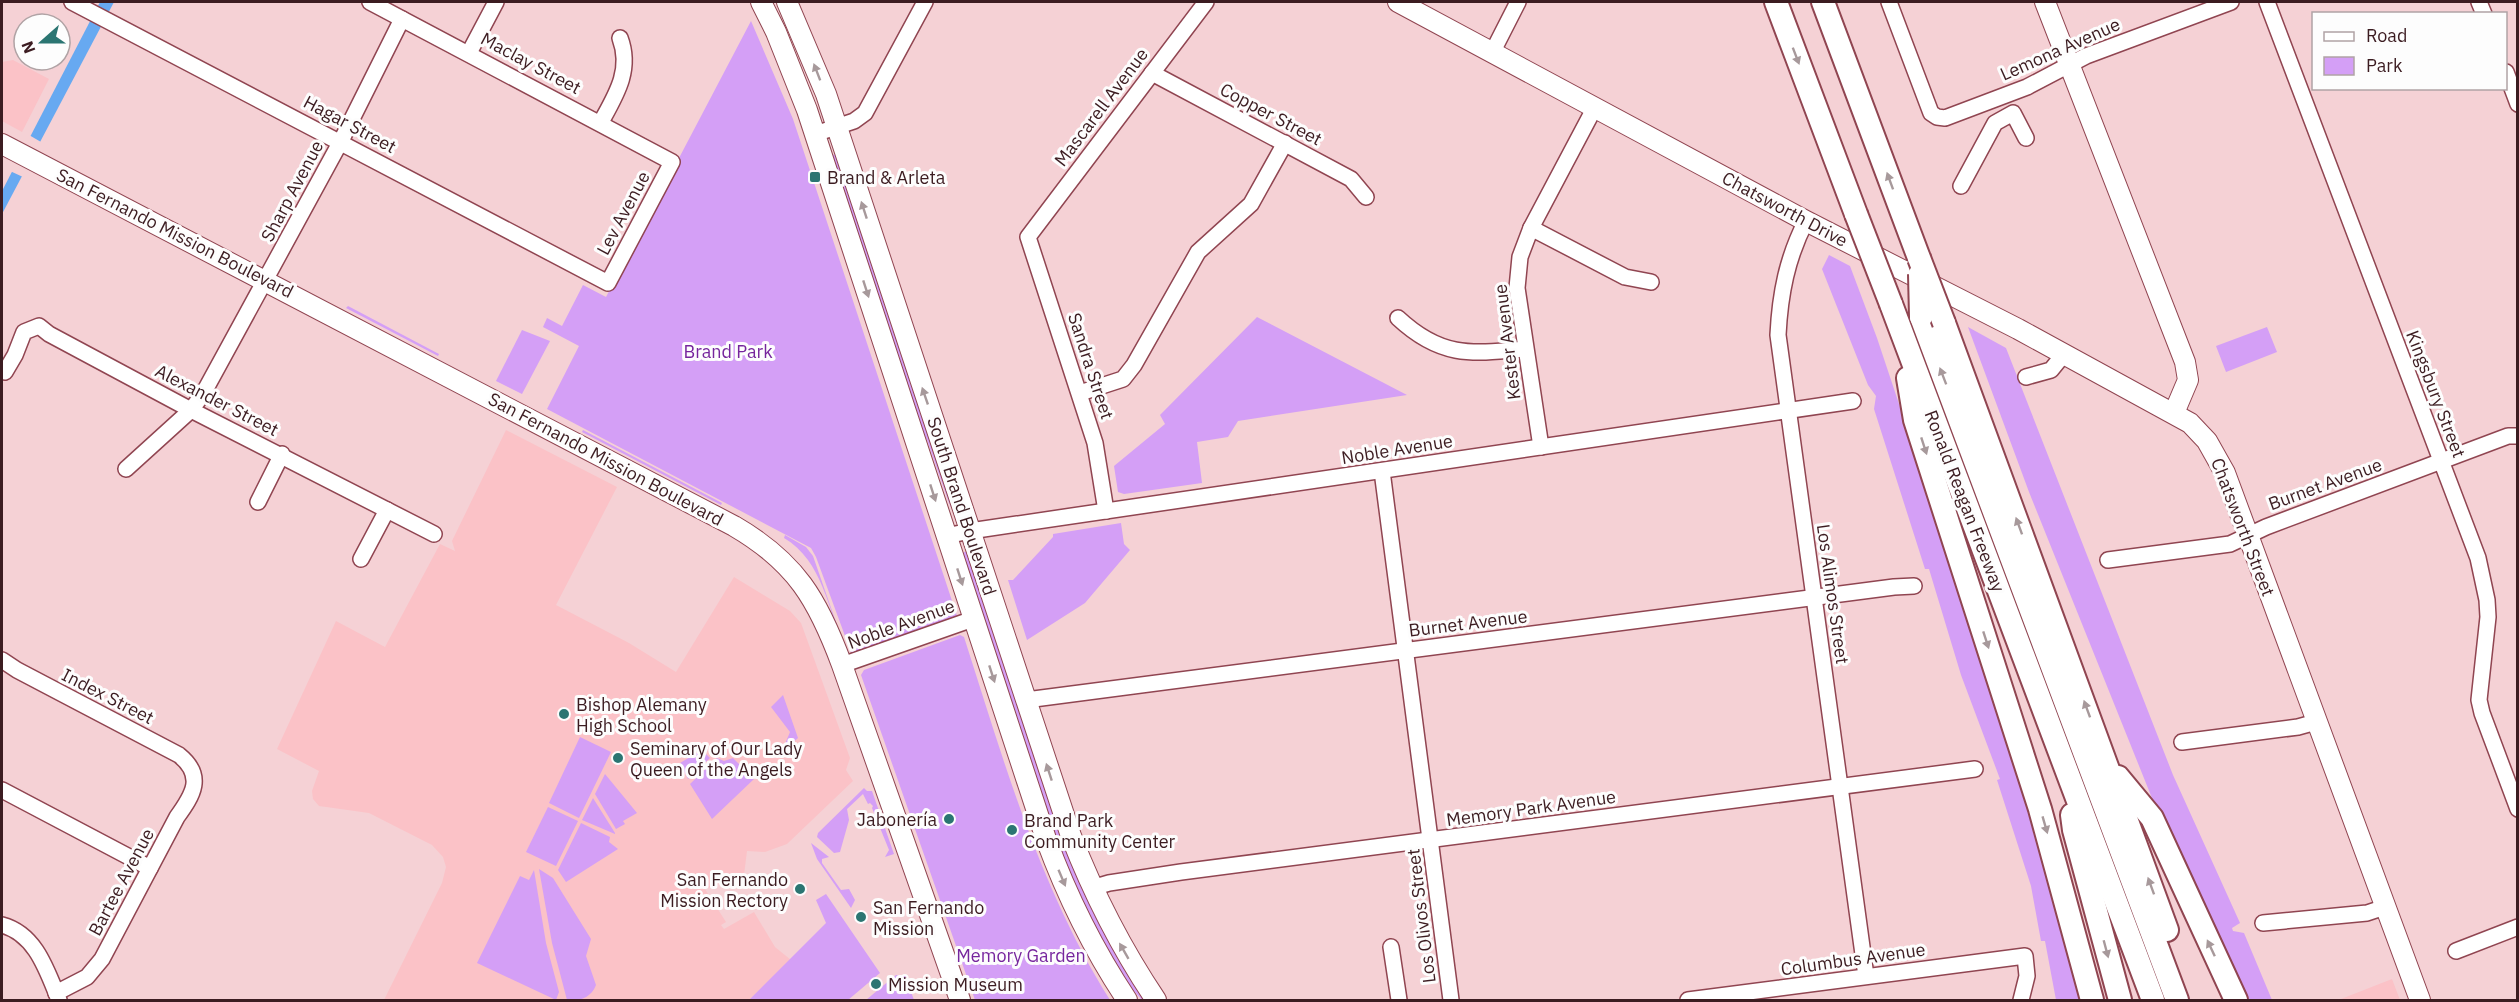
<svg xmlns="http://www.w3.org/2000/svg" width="2519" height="1002" font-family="'IBM Plex Sans',sans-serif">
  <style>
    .built { fill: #fbc2c7 }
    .green { fill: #d49ff6 }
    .water { fill: #67a9f1 }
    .pier { fill: #f5d1d5 }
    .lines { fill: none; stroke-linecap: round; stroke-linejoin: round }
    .minor-casing { stroke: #904551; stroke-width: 18 }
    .major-casing { stroke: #904551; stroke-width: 22 }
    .highway-casing { stroke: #904551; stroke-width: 26 }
    .minor { stroke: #fff; stroke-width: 15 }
    .major { stroke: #fff; stroke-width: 20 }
    .highway { stroke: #fff; stroke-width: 22 }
    .highway-bridge-casing { stroke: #904551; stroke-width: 26; stroke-linecap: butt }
    .highway-bridge { stroke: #fff; stroke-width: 22 }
    .oneway { fill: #a7999b }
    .poi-dot { fill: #2b7572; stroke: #fdfdfd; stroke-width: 2 }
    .labels { text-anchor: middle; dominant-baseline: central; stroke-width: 6; stroke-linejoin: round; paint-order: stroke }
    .street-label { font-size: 18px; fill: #3c1c21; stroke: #fdfdfd }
    .poi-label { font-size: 18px; fill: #3c1c21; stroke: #fdfdfd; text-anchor: start }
    .park-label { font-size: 18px; fill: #76259d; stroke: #fdfdfd }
  </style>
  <rect width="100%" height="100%" fill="#f5d1d5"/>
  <g class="built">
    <path d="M13,60L49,79L22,132L2,121V62Z"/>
    <path d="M506,430L617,487L556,605L629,643L676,672L734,577L790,611L801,623L850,758L846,770L853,781L787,844L765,852L747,851L744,875L705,889L726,922L721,925L724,929L754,912L775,947L791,960L749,1000H384L442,883L446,867L443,857L432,845L369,813L319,806L313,799L312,791L319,771L277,749L336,621L385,647L440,544L455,551L452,541Z"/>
    <path d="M2392,979L2400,1000H2336L2341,999Z"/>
  </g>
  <g class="green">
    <path d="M751,21L793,119L957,616L852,655L816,557L811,548L547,409L579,346L543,327L547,318L562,326L583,285L606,297Z"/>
    <path d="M839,153L955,506L951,507L949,503L927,440L916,420L832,166L833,155Z"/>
    <path d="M1829,255L1850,266L1877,338C1950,557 2025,777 2079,1000H2056L2045,941H2041L2031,886L1997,780L2000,779L1961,675L1929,569H1925L1874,409L1876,396L1868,385L1822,269Z"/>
    <path d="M348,306L439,354L438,356L346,308Z"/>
    <path d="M1257,317L1407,395L1238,421L1228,437L1197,442L1202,483L1124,494L1118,492L1114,466L1165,424L1160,415Z"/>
    <path d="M1968,327L2006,348L2173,775L2240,923L2232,928L2233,931L2244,933L2272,1000H2245L2166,833L2029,492Z"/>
    <path d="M2267,327L2277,352L2226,372L2216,346Z"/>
    <path d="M522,330L550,341L522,394L496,381Z"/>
    <path d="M583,430L722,503L721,505L582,432Z"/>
    <path d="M1121,523L1124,544L1130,550L1085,603L1027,640L1008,580H1013L1053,537V534Z"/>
    <path d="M785,535L806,547L813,556L845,648C828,610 823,561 784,538Z"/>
    <path d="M970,550L1053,802L1150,1000H1142L1118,973L1069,879L962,553Z"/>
    <path d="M960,635L964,637C1004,762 1040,889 1110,1000H975L861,675L864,670Z"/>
    <path d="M783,695L798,738L787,748L785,744L790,732L771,707Z"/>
    <path d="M580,737L611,752L579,818L549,803Z"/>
    <path d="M702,750L710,758L688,779L680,763Z"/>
    <path d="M717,758L724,761L733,758L754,779L712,819L690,784Z"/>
    <path d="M605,774L637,813L623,821L625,824L616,829L595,794Z"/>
    <path d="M864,788L867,791H872L894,854L885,857L889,850L872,808L873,806L870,803L868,804L863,794L847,809L849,820L840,852L834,853L817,837L818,833Z"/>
    <path d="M593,798L615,833V834L582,820Z"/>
    <path d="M548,807L578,821L556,866L526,852Z"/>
    <path d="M581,823L610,837L609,842L618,849L566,882L558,870Z"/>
    <path d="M811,843L829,857L822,859V863L841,890L849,889L855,900L851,908L817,859Z"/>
    <path d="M539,869L553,878L591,939L586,956L596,985C591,998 580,1001 567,1000L552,943Z"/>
    <path d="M534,870L546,943L559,992L556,1000L477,963L520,876L529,880Z"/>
    <path d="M826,894L880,973L848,1000H749L826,923L816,900Z"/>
    <path d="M896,975H905L914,1000H866Z"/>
  </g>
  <path class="water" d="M100,2H114L2,214V191Z"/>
  <path class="pier" d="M29,135L41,142L23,177L10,171Z"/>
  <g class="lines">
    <g class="minor-casing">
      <g id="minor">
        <path d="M72,2L608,283L672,162L370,2"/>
        <path d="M1889,2L1931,113L1937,117L1945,118L2027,87L2086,56L2231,2"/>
        <path d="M2267,2L2478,558L2487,600L2488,617L2479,700L2482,713L2518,809"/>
        <path d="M2479,2L2484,14"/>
        <path d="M469,53L496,2"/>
        <path d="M1492,53L1518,2"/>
        <path d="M2506,72L2518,104"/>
        <path d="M1152,73L1351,179L1366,197"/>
        <path d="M601,122C616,95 632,70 620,38"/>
        <path d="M815,134L854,121L865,113L925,2"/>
        <path d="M1961,186L1995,123L2013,113L2026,138"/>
        <path d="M1806,221C1787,258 1780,294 1778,335L1866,976"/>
        <path d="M1531,228L1625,277L1651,282"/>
        <path d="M1398,318C1441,358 1471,354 1525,349"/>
        <path d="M5,372L15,355L24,332L39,326L49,334L191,410L434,534"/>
        <path d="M2026,377L2051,370L2064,354"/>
        <path d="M1080,393L1123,379L1134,365L1198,252L1251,204L1285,143"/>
        <path d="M1541,447L1517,288L1520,257L1531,228L1595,107"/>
        <path d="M126,469L191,410L203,394L341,141L402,19"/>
        <path d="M1382,471L1451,1000"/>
        <path d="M258,502L282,454"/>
        <path d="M1106,511L1095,443L1028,237L1206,2"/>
        <path d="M946,536L970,531L1853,401"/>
        <path d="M361,559L387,510"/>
        <path d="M2108,560L2230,544L2266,527L2508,436H2518"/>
        <path d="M2,660L17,670L179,755C205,776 193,795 177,817L102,959L87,977L56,993"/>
        <path d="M842,665L973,619"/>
        <path d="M1026,700L1894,587L1914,586"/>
        <path d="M2182,742L2298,727L2316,722"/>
        <path d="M2,790L150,868"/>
        <path d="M1092,888L1109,883L1181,872L1975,769"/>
        <path d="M2263,923L2367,913L2385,907"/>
        <path d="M2,925C36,934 47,971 59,1000"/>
        <path d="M1391,947L1399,1000"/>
        <path d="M2456,951L2518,927"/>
        <path d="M1688,1000L2025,956L2027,976L2021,1000"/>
      </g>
    </g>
    <g class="major-casing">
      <g id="major">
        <path d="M761,2L776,32L807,110L1046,839C1067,896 1093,949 1127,1000"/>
        <path d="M787,2L826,94L1071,836C1094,895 1121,948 1156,1000"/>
        <path d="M1398,2L1806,221L2018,329L2190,423L2207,441L2225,473L2420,1000"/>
        <path d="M2045,2L2185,362L2188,380L2174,413"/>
        <path d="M2,144L734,526C796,562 818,600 842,665L960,1000"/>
      </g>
    </g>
    <g class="highway-casing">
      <g id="highway">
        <path d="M1776,2L1856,214"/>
        <path d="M1823,2L1919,258"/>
        <path d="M1891,304L2153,1000"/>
        <path d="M1921,317L2177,1000"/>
        <path d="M1944,323L2167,930"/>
        <path d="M1908,378L1915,420L2040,809L2092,1000"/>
        <path d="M2118,777L2152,818L2236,1000"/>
        <path d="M2072,815L2074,830L2120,1000"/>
      </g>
    </g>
    <use href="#minor" class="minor"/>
    <use href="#major" class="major"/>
    <use href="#highway" class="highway"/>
    <g class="highway-bridge-casing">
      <g id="highway-bridge">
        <path d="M1856,214L1891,304"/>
        <path d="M1919,258L1944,323"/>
        <path d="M1920,274L1921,317"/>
      </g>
    </g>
    <use href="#highway-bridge" class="highway-bridge"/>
  </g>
  <defs><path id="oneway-solid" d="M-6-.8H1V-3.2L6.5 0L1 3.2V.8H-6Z" transform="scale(1.5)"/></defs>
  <g class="oneway">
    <use href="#oneway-solid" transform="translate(1796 56) rotate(69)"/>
    <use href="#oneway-solid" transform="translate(817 72) rotate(-111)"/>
    <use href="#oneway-solid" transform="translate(1890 181) rotate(-110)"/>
    <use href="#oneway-solid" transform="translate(864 210) rotate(-108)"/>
    <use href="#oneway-solid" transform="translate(866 289) rotate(72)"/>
    <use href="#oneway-solid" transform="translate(1943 376) rotate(-111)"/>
    <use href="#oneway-solid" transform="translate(925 396) rotate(-109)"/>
    <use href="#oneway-solid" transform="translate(1924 446) rotate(72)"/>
    <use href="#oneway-solid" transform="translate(933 493) rotate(72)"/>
    <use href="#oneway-solid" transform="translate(2019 526) rotate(-110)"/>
    <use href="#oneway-solid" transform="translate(960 577) rotate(72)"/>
    <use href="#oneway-solid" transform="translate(1986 640) rotate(72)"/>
    <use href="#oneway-solid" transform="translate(992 674) rotate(72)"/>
    <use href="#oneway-solid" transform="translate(2087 709) rotate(-110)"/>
    <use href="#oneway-solid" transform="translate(1049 772) rotate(-108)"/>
    <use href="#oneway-solid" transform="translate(2045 825) rotate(74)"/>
    <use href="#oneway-solid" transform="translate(1062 878) rotate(67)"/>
    <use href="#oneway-solid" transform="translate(2151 886) rotate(-110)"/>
    <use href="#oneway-solid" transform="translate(2211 948) rotate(-115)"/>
    <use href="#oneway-solid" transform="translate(2106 949) rotate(75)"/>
    <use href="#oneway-solid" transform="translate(1124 951) rotate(-120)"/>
  </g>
  <g class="poi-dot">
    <rect x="809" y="171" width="12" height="12" rx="3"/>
    <circle cx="564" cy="714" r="6"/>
    <circle cx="618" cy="758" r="6"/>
    <circle cx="949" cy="819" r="6"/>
    <circle cx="1012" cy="830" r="6"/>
    <circle cx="800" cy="889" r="6"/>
    <circle cx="861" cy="917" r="6"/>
    <circle cx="876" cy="984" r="6"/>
  </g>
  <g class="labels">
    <g class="street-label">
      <text transform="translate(2060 49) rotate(-24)">Lemona Avenue</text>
      <text transform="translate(531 63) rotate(28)">Maclay Street</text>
      <text transform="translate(1101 107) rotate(-53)">Mascarell Avenue</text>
      <text transform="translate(1271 114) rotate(28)">Copper Street</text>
      <text transform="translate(350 124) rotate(28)">Hagar Street</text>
      <text transform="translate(292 191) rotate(-62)">Sharp Avenue</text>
      <text transform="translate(1785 209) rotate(28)">Chatsworth Drive</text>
      <text transform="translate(623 213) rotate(-62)">Lev Avenue</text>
      <text transform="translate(175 233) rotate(27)">San Fernando Mission Boulevard</text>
      <text transform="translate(1507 342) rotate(-97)">Kester Avenue</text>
      <text transform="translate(1091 366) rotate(72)">Sandra Street</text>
      <text transform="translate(2436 394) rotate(69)">Kingsbury Street</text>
      <text transform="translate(217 400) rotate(27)">Alexander Street</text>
      <text transform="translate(1397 449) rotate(-9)">Noble Avenue</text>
      <text transform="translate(606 459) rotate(28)">San Fernando Mission Boulevard</text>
      <text transform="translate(2325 484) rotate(-20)">Burnet Avenue</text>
      <text transform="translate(1965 501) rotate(69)">Ronald Reagan Freeway</text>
      <text transform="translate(962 506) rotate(72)">South Brand Boulevard</text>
      <text transform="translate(2243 527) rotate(69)">Chatsworth Street</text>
      <text transform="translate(1833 594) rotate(82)">Los Alimos Street</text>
      <text transform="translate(1468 623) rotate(-7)">Burnet Avenue</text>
      <text transform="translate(901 624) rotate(-20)">Noble Avenue</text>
      <text transform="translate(108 696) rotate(27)">Index Street</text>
      <text transform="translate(1531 808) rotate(-8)">Memory Park Avenue</text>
      <text transform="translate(121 882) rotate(-62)">Bartee Avenue</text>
      <text transform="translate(1421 916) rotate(-97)">Los Olivos Street</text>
      <text transform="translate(1853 959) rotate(-8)">Columbus Avenue</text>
    </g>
    <g class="poi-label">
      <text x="827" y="177">Brand &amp; Arleta</text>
      <text x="576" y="704">Bishop Alemany<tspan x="576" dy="21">High School</tspan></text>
      <text x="630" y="748">Seminary of Our Lady<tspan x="630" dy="21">Queen of the Angels</tspan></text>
      <text x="937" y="819" text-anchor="end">Jabonería</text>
      <text x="1024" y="820">Brand Park<tspan x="1024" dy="21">Community Center</tspan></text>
      <text x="788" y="879" text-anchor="end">San Fernando<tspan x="788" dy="21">Mission Rectory</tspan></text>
      <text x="873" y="907">San Fernando<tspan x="873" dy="21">Mission</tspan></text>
      <text x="888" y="984">Mission Museum</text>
    </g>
    <g class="park-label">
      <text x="728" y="351">Brand Park</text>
      <text x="1021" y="955">Memory Garden</text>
    </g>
  </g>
  <rect width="2519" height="1002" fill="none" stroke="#3c1c21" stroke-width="6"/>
  <rect x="2312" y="12" width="195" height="78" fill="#fdfdfd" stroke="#b0a3a5" stroke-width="1.5"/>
  <rect x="2324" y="32" width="30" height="9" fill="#ffffff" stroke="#b0a3a5" stroke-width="1.5"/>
  <text x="2366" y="42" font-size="18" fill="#3c1c21">Road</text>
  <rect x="2324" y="57" width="30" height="18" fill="#d49ff6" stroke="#b0a3a5" stroke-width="1.5"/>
  <text x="2366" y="72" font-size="18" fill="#3c1c21">Park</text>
  <g transform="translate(42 42) rotate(249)"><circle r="28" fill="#fdfdfd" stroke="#b0a3a5" stroke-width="1.5"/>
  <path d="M0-4.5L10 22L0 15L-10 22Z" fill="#2b7572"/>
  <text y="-9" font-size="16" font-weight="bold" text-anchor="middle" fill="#3c1c21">N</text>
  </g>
</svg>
